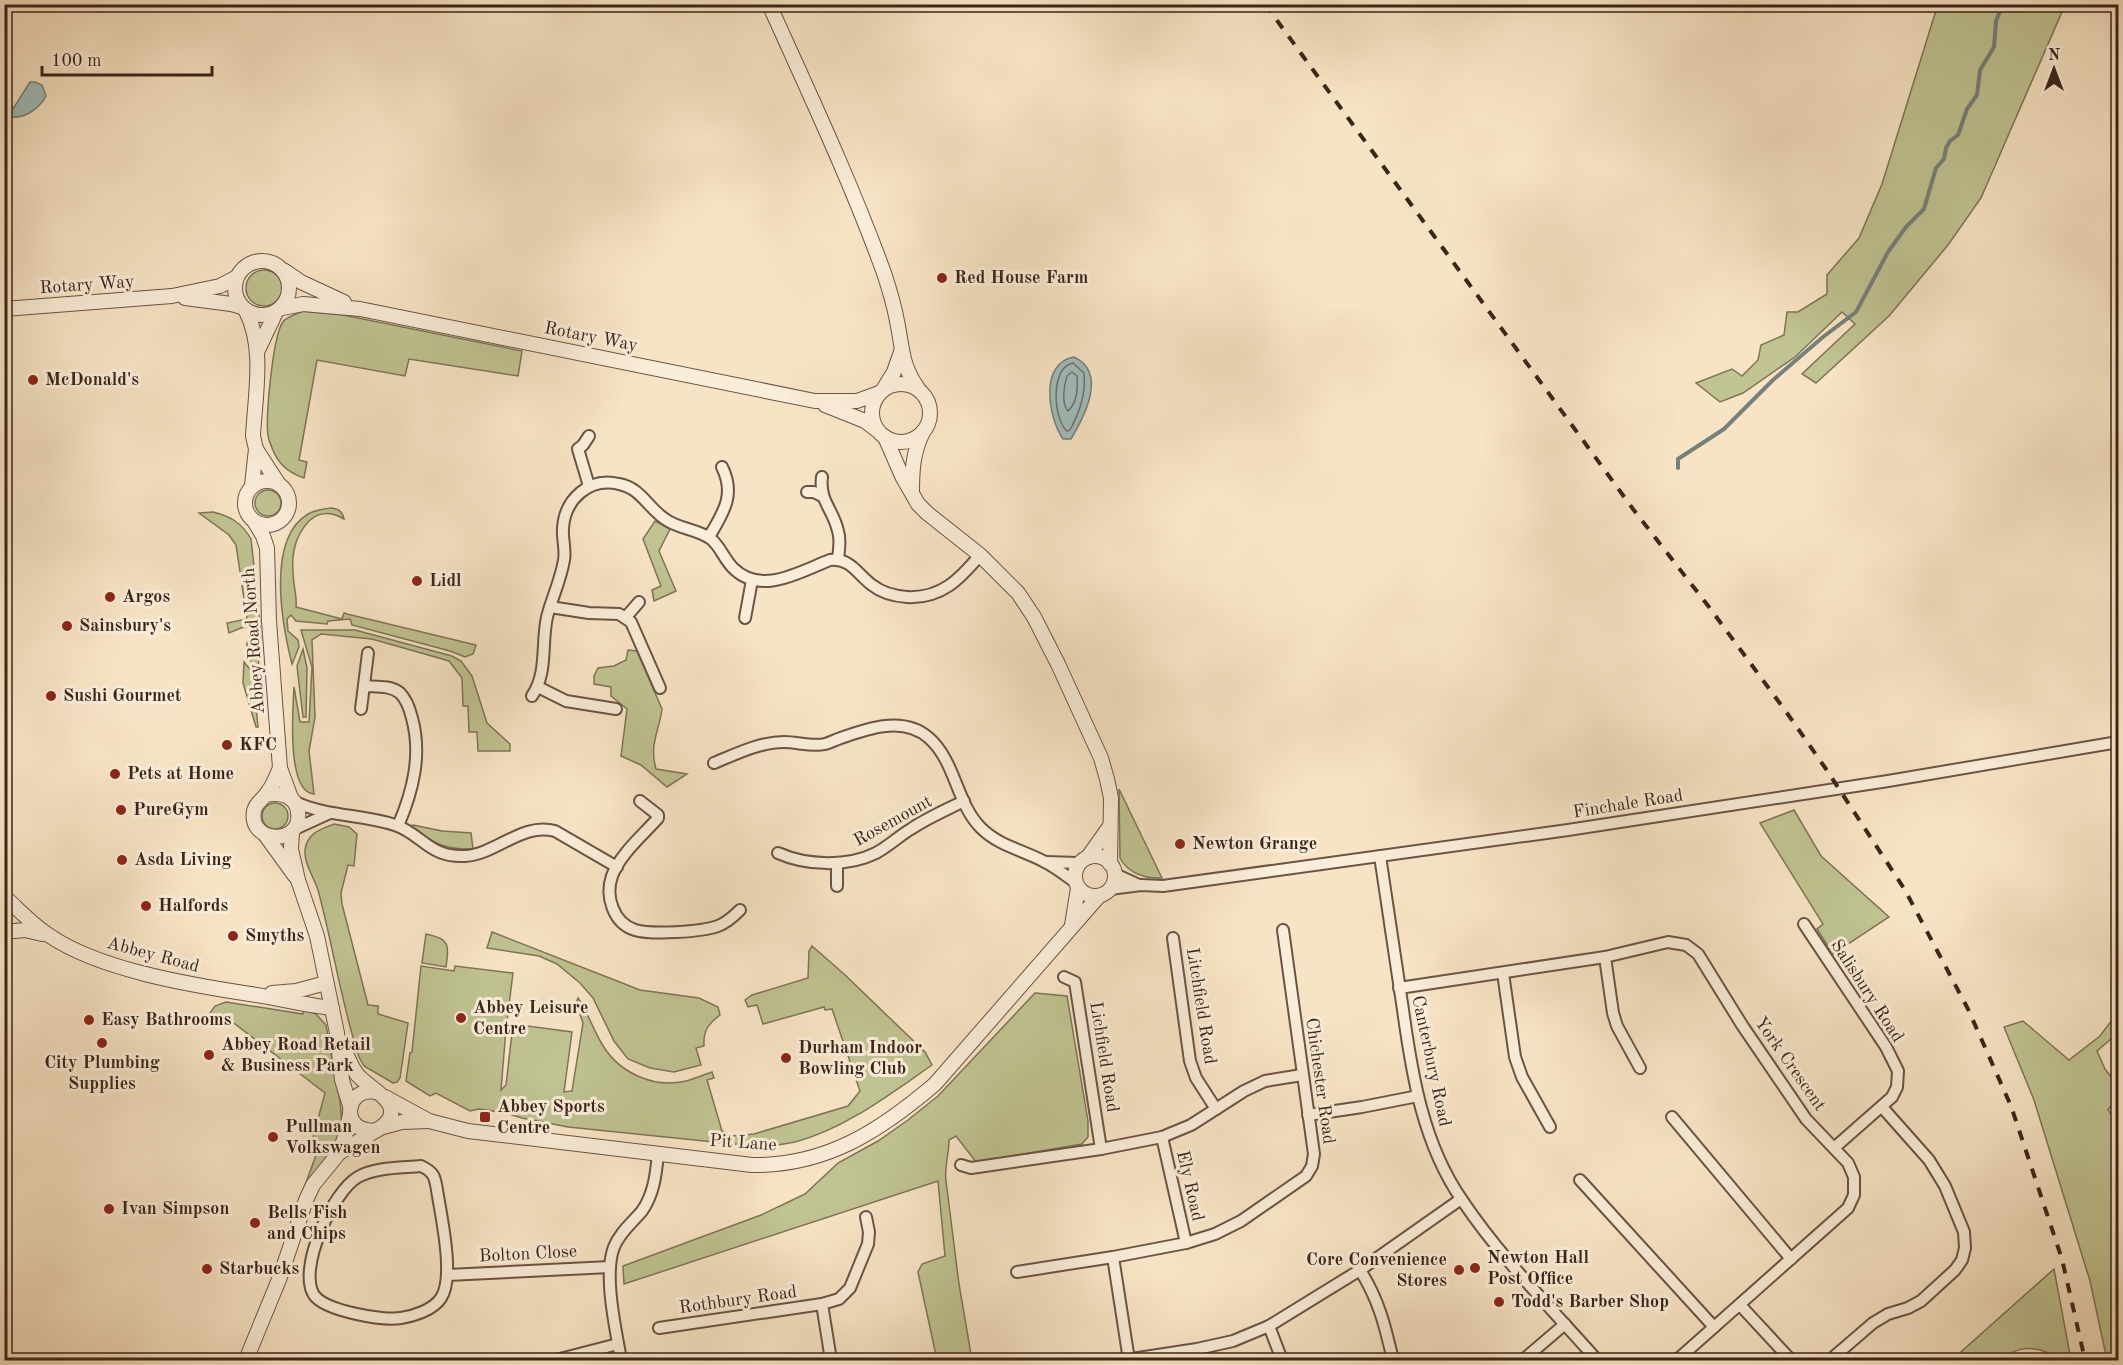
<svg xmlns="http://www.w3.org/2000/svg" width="2123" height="1365" font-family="'Old Standard TT',serif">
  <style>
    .green { fill: #c0c392; stroke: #7e7456; stroke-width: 1.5 }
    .water { fill: #9fbdbc; stroke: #77807b; stroke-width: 1.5 }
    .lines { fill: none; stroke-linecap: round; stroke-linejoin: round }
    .shore { stroke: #6d706b; stroke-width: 1.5 }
    .stream { stroke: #77807b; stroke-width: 4 }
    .minor-casing { stroke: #6a5445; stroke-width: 14 }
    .tertiary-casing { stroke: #6a5445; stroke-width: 16 }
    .minor { stroke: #faedd9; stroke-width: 10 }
    .tertiary { stroke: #faedd9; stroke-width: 14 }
    .rail { stroke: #3b241a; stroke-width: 4; stroke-dasharray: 10 10; stroke-linecap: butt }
    .poi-dot { fill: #8f2418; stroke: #faedd9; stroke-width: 2 }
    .labels { text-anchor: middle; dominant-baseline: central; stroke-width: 6; stroke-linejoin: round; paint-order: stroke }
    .poi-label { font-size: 18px; font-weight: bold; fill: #3b241a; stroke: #faedd9; text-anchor: start }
    .street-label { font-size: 18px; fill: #3b241a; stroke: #faedd9 }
  </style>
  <rect width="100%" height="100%" fill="#f8e4c5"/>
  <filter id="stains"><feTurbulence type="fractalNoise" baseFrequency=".00333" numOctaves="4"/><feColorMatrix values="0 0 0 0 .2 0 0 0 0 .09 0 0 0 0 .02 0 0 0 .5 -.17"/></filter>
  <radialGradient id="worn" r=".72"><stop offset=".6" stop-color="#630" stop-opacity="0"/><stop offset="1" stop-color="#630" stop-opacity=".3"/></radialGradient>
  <g class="green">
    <path d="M1938,4L2065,5L1981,198L1948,245L1889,316L1816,383L1802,374L1855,324L1842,312L1795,357L1743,393L1720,402L1696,383L1732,369L1742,376L1758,360L1761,345L1784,335L1787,312H1798L1827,294V275L1859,238L1882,184Z"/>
    <circle cx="264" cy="288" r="18"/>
    <path d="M303,311L343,315L522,351L518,376L409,359L405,376L317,360L299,460L307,462L304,478C284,471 276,461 269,440C264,424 273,335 283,322C286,317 297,314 303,311Z"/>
    <circle cx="268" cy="503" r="13"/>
    <path d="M331,508C339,509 342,511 344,519C332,512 319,511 309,521C292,539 291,560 294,584C295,591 297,599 296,607L342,619L344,613L347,614L476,645L473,654L465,657L450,651L352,625L350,619L328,621L327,624L296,621L291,615L287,619L288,631L298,640L299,647L292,664C282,624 266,539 308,514C315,510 323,509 331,508Z"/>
    <path d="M213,512C230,516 242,523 251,539L261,632L258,670L247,657V643L257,632L256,625L241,628L229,633L227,623L247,619L236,545L229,535L199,513Z"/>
    <path d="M655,521L670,529L659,551L676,591L654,601L652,590L661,586L643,539Z"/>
    <path d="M301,630H355L452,656L461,661L472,676L487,723L510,744V751H478L477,732H469L468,706H463L462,678L449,661L372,639L321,634L312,640L315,717L309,751L314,794C286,792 293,708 294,687L300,722H309L312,667Z"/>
    <path d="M303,649L307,668L306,717H303L297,666Z"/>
    <path d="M628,650L637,651L662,709C659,732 649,744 656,769L687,774L667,787L641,765L621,756L627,709L611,696V687L594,684V676L598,668L614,666L626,660Z"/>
    <path d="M244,662L253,673L258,727H256L243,683Z"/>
    <path d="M1119,789L1162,878C1145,879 1128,873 1120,858Z"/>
    <circle cx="275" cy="816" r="13"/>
    <path d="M1794,810L1821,856L1889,917L1833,954L1817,929L1823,924L1760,823Z"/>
    <path d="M334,824L349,827L357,834L354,866L348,865L341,893L342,904L368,1005L378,1006V1014L408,1023L400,1078L397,1082L393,1083L364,1066L359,1057C341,1003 333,945 318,890C314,877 304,864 305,850C307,833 321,829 334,824Z"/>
    <path d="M413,825L442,831L471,833L473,849C444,850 433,843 411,826Z"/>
    <path d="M492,932L640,990L699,998L718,1007L720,1015C708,1024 703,1031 704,1046L696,1048L701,1065L674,1072L650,1068L628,1059L614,1041L593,998L580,983L557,964L539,956L487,948Z"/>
    <path d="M426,934C450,939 449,944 446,967L422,963Z"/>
    <path d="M812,946L844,974L925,1052L932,1065C890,1094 845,1129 795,1142C785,1144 774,1145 763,1147L568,1127L522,1118L506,1113L479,1109L470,1111L436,1093L430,1096L406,1081L410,1053L412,1052L421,966L454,971L455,966L513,973L506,1029L501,1090L506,1085L513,1024L572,1032L564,1092L572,1091L583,1023L576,1003L578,998C588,1013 593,1029 602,1044C618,1072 653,1089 686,1081C694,1079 703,1075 712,1072L714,1078L707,1080L722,1131L732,1136L754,1134L848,1106L860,1091L832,1009L825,1010L824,1007L763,1024L757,1005L748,1007L745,1000L752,995L808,978L809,951Z"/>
    <path d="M1035,993L1067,996L1088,1121V1137L1082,1144L976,1162L956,1136L949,1140C949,1155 944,1166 946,1181L959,1284L972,1360H937L918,1272L922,1264L945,1256L938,1181L624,1284L623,1266L761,1215L805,1194L838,1163L878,1141L908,1120L938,1096Z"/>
    <path d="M226,1002L303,1014V1009L316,1014L326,1025L340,1101L342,1124L339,1141L304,1188L319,1147L311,1145L325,1093L231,1021L219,1017L203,1023L215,1006Z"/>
    <path d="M2118,1012V1033L2097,1051L2105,1069L2118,1086V1095L2108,1110L2118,1124V1360H2107L2090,1281L2034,1100L2004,1027L2023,1021L2069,1060L2100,1036Z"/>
    <path d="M2054,1269L2071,1360C2059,1361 2048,1350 2035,1349C2015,1346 2007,1358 1990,1360C1978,1362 1964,1361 1952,1360Z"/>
  </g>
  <g class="water">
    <path d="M30,82H35L42,85L46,96C40,108 24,119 11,117V112Z"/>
    <path d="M1074,357C1108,373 1084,417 1071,439H1063C1048,417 1039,363 1074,357Z"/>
  </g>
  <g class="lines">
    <g class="shore">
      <path d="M1073,363L1084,373C1086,394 1080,411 1070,430L1067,431C1053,419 1050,367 1073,363Z"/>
      <path d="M1072,372L1077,376C1078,389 1077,403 1068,411C1061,403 1064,386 1067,376Z"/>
    </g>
    <path class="stream" d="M1678,468V459L1724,429L1773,380L1823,337L1856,312L1888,252L1906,227L1924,209L1936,168L1944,159L1946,148L1950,141L1958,135L1967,109L1977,95L1980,70L1994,47L1996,21L2003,4"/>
    <g class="minor-casing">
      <g id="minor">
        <path d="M589,436L583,445L578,449L589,486"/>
        <path d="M822,477C819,501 833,509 838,531C841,540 839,549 838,559"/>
        <path d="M807,492H814L822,496"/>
        <path d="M709,537C723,513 736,495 722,467"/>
        <path d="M550,607L589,613L619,614L631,622L660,688"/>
        <path d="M626,617L639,602"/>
        <path d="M745,618L752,580"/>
        <path d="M364,686C376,687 390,685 400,693C406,699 410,710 412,718C422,755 413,791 398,826"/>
        <path d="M538,687L566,701L616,709"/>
        <path d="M532,696C548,672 541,644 547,617C552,598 561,579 564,560C566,549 562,539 563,528C565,499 589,477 619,484C641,488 648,508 665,519C678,529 698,529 711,539C720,546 724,559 733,568C761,596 799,572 830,560C851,558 857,574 872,585C882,593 894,596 907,597C941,599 960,579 980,555"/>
        <path d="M361,709L368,653"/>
        <path d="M714,763C736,754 760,742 784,742C797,742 812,747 825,744C829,743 833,741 838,739C866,729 903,715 929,738C956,762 956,803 981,828C999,846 1023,850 1045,862C1055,867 1065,875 1075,882"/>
        <path d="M293,801C326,817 362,814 395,825C422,834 429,858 465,856C497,854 522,822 555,831L617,867"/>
        <path d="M640,801L658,815V818C643,835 620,854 612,876C605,896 613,923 635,930C652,935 701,932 718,926C726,923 734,916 740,910"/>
        <path d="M295,829L330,813"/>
        <path d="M778,853C807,866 848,867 876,853C889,846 899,836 911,829C927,818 946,810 964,801"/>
        <path d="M1380,856C1388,907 1395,959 1403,1010C1412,1075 1423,1144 1462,1200C1501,1258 1551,1308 1597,1360"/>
        <path d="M1045,862L1079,863"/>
        <path d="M837,863V886"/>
        <path d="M1115,874L1139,885"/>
        <path d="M1110,889L1141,885L1163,886L1568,830L1888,781L2118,742"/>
        <path d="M1804,924L1886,1047L1898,1071L1897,1087L1892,1097L1834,1148"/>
        <path d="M1173,938L1190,1061L1196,1078L1216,1109"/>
        <path d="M1605,957L1613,1013L1617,1026L1640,1068"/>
        <path d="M1503,973L1515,1057L1522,1077L1550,1127"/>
        <path d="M1064,977L1075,982L1101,1149"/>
        <path d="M1399,988L1605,957L1668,942L1686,945L1698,954L1742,1025L1806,1119L1848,1163L1854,1177V1195L1848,1208L1677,1360"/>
        <path d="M1308,1115L1362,1107L1418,1096"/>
        <path d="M1672,1117L1791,1259"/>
        <path d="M1162,1137L1186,1243"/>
        <path d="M961,1165L971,1168L1101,1149L1162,1137L1191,1125L1244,1091L1265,1081L1302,1075"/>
        <path d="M421,1166C434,1172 435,1177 437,1190C441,1216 455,1277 441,1298C433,1310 414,1316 401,1318C383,1321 325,1311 314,1295C297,1269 333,1191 358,1177C376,1167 401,1168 421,1166Z"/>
        <path d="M1580,1180L1714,1327"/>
        <path d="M1113,1257L1129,1360"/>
        <path d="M1360,1270C1379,1300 1385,1326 1393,1360"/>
        <path d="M1017,1272L1113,1257L1186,1243L1215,1234L1241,1221L1306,1176L1312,1166L1314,1154L1283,930"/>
        <path d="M448,1275L610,1267"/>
        <path d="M822,1304L831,1360"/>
        <path d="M1740,1305L1791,1360"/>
        <path d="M1269,1326L1282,1360"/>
        <path d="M659,1328L822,1304L839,1299L850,1288L868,1244L869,1232L866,1217"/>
        <path d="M556,1360L618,1344"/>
        <path d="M621,1360C616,1330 603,1275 614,1247C620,1232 632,1223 642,1211C654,1194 656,1174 658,1154"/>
        <path d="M1125,1360L1197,1349L1233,1341L1269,1326L1360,1270L1461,1199"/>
        <path d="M1523,1360L1565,1324"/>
        <path d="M1830,1360L1873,1323L1888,1314L1908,1308L1921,1301L1955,1270L1962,1260L1965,1248L1964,1232L1945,1186L1929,1160L1882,1107"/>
      </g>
    </g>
    <g class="tertiary-casing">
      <g id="tertiary">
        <path d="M769,4C809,93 851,182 884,273C889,288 894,305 897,321C903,350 901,365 919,390"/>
        <circle cx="262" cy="288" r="27"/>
        <path d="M285,271L301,282L344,302"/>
        <path d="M185,298L231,304L242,307"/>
        <path d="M282,308L303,304L360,309L815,401H857L879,393"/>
        <path d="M4,309L172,296L220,286L237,277"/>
        <path d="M246,311C265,348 255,396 253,436L256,449L252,485"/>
        <path d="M258,350L276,312"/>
        <circle cx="901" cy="413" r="29"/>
        <path d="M883,390L894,372L901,352"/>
        <path d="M825,405L865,421L878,431"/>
        <path d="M885,437L902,476L918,504L927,513L980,555L1018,593L1034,617L1058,664L1101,758L1107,779L1111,798L1110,864"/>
        <path d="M256,449L278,483"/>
        <circle cx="267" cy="503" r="22"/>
        <path d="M912,492C912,470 913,452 923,432"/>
        <path d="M254,521L263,536L267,548L269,621L280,768L291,798"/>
        <path d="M266,795C280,792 296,795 298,812C303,846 248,844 254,811C256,802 263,800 267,793C273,786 276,777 280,768"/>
        <path d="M292,832L291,849L298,880L317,936L337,1033L342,1080L350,1106"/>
        <path d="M266,836L295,876"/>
        <circle cx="1095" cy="876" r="20"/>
        <path d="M1088,857L1110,826"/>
        <path d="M8,900C22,913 34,926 50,936C100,970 191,985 250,994C278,998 304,1005 332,1008"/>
        <path d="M1072,925L1078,888"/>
        <path d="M4,932L25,930L42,934"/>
        <path d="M272,993L296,991L326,983"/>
        <path d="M342,1044C346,1053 350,1064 356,1073C365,1087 408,1103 384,1125C379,1130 373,1132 367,1130C339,1126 348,1083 379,1093"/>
        <path d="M385,1097L429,1121L468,1131L752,1165C826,1166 880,1131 935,1084L1099,896"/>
        <path d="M383,1127L402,1122L428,1121"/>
        <path d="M339,1153L345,1137L350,1114"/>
        <path d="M246,1360L280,1277L306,1200L313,1185L339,1153L377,1130"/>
      </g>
    </g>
    <use href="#minor" class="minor"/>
    <use href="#tertiary" class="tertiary"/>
    <path class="rail" d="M1265,4L1633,509L1709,607L1787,713L1826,769L1905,890L1968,1009L2011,1106L2062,1259L2085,1360"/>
  </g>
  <g class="poi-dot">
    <circle cx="942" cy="278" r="6"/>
    <circle cx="33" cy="380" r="6"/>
    <circle cx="417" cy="581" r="6"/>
    <circle cx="110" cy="597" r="6"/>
    <circle cx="67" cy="626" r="6"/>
    <circle cx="51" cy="696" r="6"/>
    <circle cx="227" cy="745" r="6"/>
    <circle cx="115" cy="774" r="6"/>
    <circle cx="121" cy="810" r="6"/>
    <circle cx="1180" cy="844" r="6"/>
    <circle cx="122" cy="860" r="6"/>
    <circle cx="146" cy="906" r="6"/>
    <circle cx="233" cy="936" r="6"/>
    <circle cx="461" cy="1018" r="6"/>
    <circle cx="89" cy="1020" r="6"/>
    <circle cx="102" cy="1043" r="6"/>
    <circle cx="209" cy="1055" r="6"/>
    <circle cx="786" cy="1058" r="6"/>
    <rect x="479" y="1111" width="12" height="12" rx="3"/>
    <circle cx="273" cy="1137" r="6"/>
    <circle cx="109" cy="1209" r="6"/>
    <circle cx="255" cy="1223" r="6"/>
    <circle cx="1475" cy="1268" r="6"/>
    <circle cx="207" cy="1269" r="6"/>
    <circle cx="1459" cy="1270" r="6"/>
    <circle cx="1499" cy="1302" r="6"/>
  </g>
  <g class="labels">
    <g class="poi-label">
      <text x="954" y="278">Red House Farm</text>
      <text x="45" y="380">McDonald's</text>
      <text x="429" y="581">Lidl</text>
      <text x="122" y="597">Argos</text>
      <text x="79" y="626">Sainsbury's</text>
      <text x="63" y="696">Sushi Gourmet</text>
      <text x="239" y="745">KFC</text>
      <text x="127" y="774">Pets at Home</text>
      <text x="133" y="810">PureGym</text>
      <text x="1192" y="844">Newton Grange</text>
      <text x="134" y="860">Asda Living</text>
      <text x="158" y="906">Halfords</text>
      <text x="245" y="936">Smyths</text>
      <text x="473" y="1008">Abbey Leisure<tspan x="473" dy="21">Centre</tspan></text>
      <text x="101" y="1020">Easy Bathrooms</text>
      <text x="221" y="1045">Abbey Road Retail<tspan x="221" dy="21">&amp; Business Park</tspan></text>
      <text x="798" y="1048">Durham Indoor<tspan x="798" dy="21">Bowling Club</tspan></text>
      <text x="102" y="1063" text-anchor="middle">City Plumbing<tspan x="102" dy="21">Supplies</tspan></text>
      <text x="497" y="1107">Abbey Sports<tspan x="497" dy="21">Centre</tspan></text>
      <text x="285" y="1127">Pullman<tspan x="285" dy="21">Volkswagen</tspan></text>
      <text x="121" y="1209">Ivan Simpson</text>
      <text x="267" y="1213">Bells Fish<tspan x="267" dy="21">and Chips</tspan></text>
      <text x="1487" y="1258">Newton Hall<tspan x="1487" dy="21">Post Office</tspan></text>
      <text x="1447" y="1260" text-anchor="end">Core Convenience<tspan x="1447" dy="21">Stores</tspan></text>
      <text x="219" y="1269">Starbucks</text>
      <text x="1511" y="1302">Todd's Barber Shop</text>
    </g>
    <g class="street-label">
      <text transform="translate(87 285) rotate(-4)">Rotary Way</text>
      <text transform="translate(591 337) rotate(11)">Rotary Way</text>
      <text transform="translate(254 641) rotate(-94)">Abbey Road North</text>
      <text transform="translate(1628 804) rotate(-9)">Finchale Road</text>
      <text transform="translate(893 821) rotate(-29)">Rosemount</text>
      <text transform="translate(153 955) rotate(15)">Abbey Road</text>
      <text transform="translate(1867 991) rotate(57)">Salisbury Road</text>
      <text transform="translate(1201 1006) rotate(81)">Litchfield Road</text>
      <text transform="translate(1104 1057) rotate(81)">Lichfield Road</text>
      <text transform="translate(1431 1061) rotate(78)">Canterbury Road</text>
      <text transform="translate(1790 1064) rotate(55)">York Crescent</text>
      <text transform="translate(1320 1081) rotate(82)">Chichester Road</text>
      <text transform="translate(743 1143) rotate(4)">Pit Lane</text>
      <text transform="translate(1190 1186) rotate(77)">Ely Road</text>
      <text transform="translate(528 1254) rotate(-3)">Bolton Close</text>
      <text transform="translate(738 1300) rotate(-8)">Rothbury Road</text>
    </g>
  </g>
  <rect width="2123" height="1365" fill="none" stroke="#f8e4c5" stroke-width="24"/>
  <rect x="6" y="6" width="2111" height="1353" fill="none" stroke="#3b241a" stroke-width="3"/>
  <rect x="12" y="12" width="2099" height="1341" fill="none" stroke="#3b241a" stroke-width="1.5"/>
  <g transform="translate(2054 69)" stroke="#faedd9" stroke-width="4.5" paint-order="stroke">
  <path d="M0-4.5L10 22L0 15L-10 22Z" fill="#3b241a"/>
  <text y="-9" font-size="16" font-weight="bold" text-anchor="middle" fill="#3b241a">N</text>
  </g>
  <path d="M42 66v9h170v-9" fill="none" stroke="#3b241a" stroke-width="3"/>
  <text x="51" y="66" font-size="18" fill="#3b241a" stroke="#faedd9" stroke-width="4.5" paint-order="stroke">100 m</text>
  <rect width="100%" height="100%" filter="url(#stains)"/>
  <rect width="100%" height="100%" fill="url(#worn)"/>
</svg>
